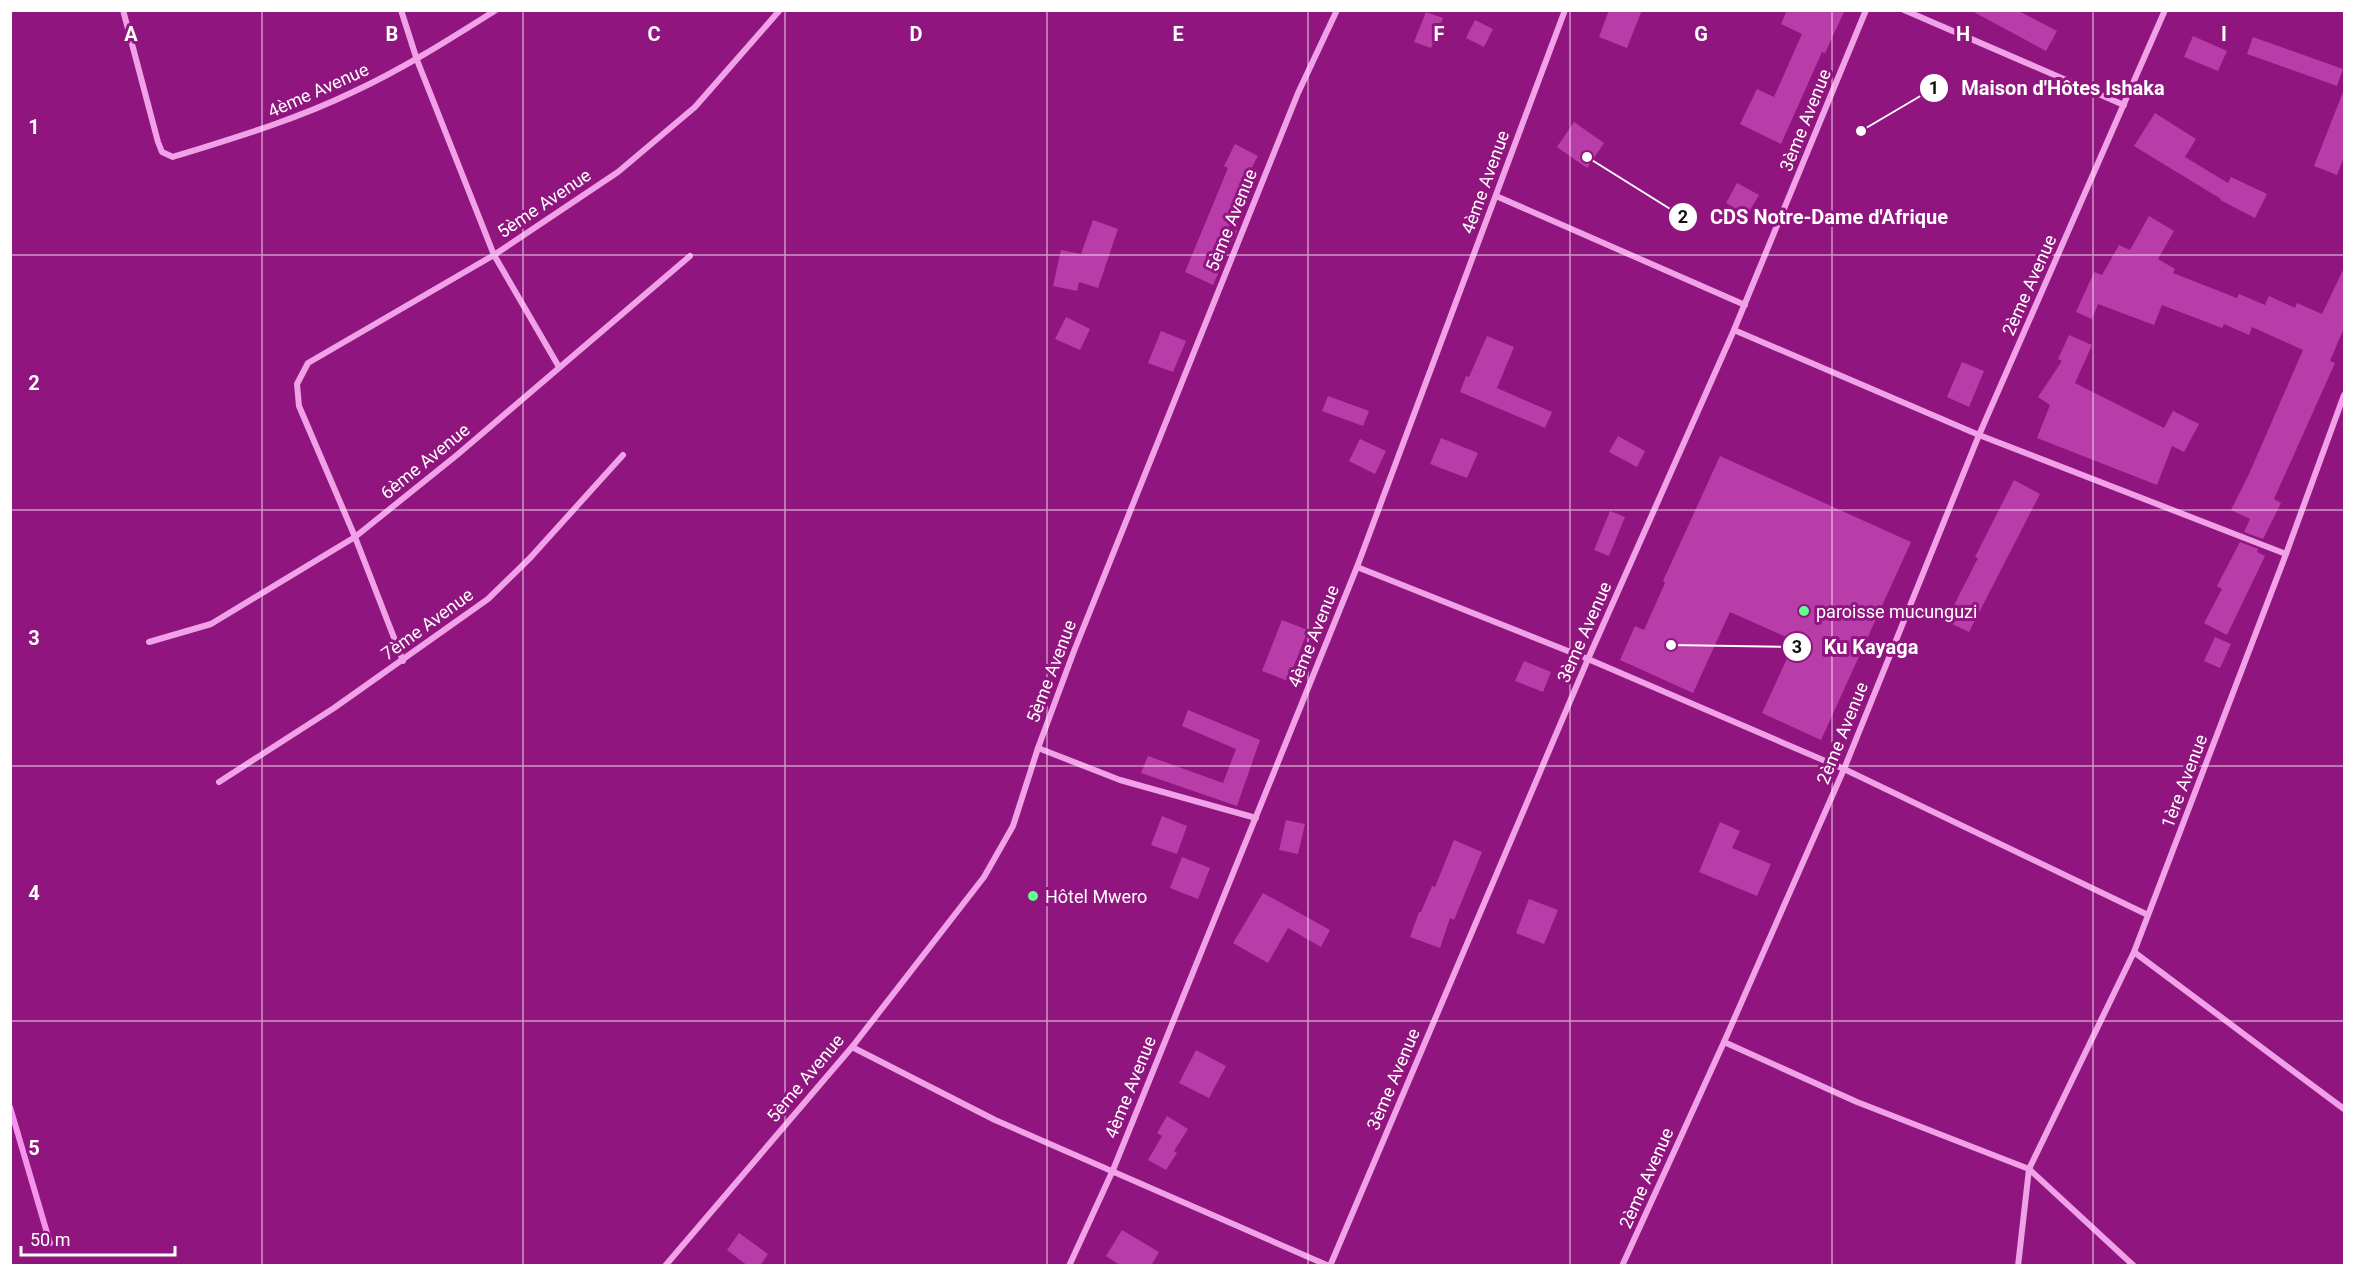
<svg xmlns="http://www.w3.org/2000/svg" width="2355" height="1276" font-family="Roboto,sans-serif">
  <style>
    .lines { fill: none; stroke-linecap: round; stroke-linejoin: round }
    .stream { stroke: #f393e9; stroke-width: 6 }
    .building { fill: #b93da8 }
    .street { stroke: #f1a1e7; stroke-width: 6 }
    .grid { fill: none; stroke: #fff; stroke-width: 1.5; stroke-opacity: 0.55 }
    .poi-dot { fill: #60ff8e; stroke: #90157e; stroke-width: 2 }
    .labels { text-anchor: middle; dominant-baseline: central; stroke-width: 6; stroke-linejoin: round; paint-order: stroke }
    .street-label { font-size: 18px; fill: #fff; stroke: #90157e }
    .poi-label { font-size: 18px; fill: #fff; stroke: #90157e; text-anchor: start }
    .grid-label { font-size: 20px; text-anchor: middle; font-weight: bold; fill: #fff; stroke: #90157e; stroke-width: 6; stroke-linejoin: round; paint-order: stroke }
    .leader { fill: none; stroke: #fff; stroke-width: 2 }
    .callout-dot { fill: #fff; stroke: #90157e; stroke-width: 2 }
    .mark-label { font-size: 18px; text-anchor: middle; font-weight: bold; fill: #111 }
    .callout-label { font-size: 20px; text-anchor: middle; font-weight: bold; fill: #fff; stroke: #90157e; stroke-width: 6; stroke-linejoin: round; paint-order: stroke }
  </style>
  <rect width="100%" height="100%" fill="#90157e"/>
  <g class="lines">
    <path class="stream" d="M10,1107L50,1243"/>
  </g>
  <g class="building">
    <path d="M1609,10H1642L1627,48L1599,37Z"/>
    <path d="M1787,10H1845L1825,53L1822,52L1781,144L1740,124L1757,89L1774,97L1802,34L1781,24Z"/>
    <path d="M1970,10H2017L2057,31L2046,51Z"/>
    <path d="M1426,12L1443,18L1431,48L1414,42Z"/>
    <path d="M1475,20L1493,29L1484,47L1466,38Z"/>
    <path d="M2193,36L2227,51L2218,71L2184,57Z"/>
    <path d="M2253,37L2343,69L2337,86L2247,54Z"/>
    <path d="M2343,92L2344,157L2337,175L2314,166Z"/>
    <path d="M2155,113L2196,139L2185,157L2228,183L2231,177L2267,194L2255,218L2220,200L2221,199L2134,146Z"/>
    <path d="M1574,122L1604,143L1587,168L1557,147Z"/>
    <path d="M1235,144L1258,156L1244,182L1249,184L1229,227L1237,231L1213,285L1185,272L1228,168L1224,166Z"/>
    <path d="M1737,183L1759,195L1747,215L1726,203Z"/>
    <path d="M2149,216L2174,231L2158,259L2175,269L2173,273L2237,298L2239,294L2265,305L2269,296L2295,308L2297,303L2322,314L2344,268V328L2330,361L2335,363L2274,499L2281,503L2263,539L2244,532L2250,519L2231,510L2249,474L2303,350L2252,327L2249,335L2224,324L2222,328L2162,305L2154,325L2098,304L2092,319L2076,312L2094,272L2102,275L2119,245L2130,250Z"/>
    <path d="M1093,220L1118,229L1098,288L1079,282L1077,291L1053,286L1061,250L1081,254Z"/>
    <path d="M1066,317L1090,329L1080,350L1055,339Z"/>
    <path d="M1161,331L1186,341L1173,372L1148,363Z"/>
    <path d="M2069,335L2092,345L2075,383L2164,428L2173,411L2199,424L2184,452L2172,446L2157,485L2037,438L2050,405L2038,397L2062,361L2058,359Z"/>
    <path d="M1487,336L1514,347L1497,388L1552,412L1545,428L1460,392L1466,376L1469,377Z"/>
    <path d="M1962,362L1984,371L1969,407L1947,397Z"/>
    <path d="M1328,396L1369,411L1363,426L1322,411Z"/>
    <path d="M1618,436L1645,451L1637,467L1609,452Z"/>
    <path d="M1441,438L1478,453L1467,478L1430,464Z"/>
    <path d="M1360,439L1386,451L1375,474L1349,461Z"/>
    <path d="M1720,456L1911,542L1821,740L1762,713L1795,641L1730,612L1693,693L1620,660L1635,626L1644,630L1665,583L1663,581Z"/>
    <path d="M2014,480L2040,494L1969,632L1946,621L1978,558L1975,557Z"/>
    <path d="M1610,511L1625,517L1609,556L1594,550Z"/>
    <path d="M2240,542L2258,549L2257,552L2265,556L2227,635L2204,623L2222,589L2217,586Z"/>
    <path d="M1282,620L1308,630L1288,681L1262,671Z"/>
    <path d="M2215,637L2231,644L2220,668L2204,661Z"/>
    <path d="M1524,661L1551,672L1543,692L1515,681Z"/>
    <path d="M1188,710L1260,740L1237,806L1141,773L1148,756L1223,783L1236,749L1182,726Z"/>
    <path d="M1162,816L1187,826L1177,854L1151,845Z"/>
    <path d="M1286,820L1305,824L1298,854L1279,850Z"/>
    <path d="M1720,822L1740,831L1732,848L1771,864L1757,896L1699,872Z"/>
    <path d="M1454,840L1482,852L1454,920L1450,918L1440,948L1410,937L1419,912H1421L1432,886L1435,887Z"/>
    <path d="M1182,857L1210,868L1198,899L1170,888Z"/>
    <path d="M1263,893L1330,930L1321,947L1288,928L1268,963L1233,943Z"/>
    <path d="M1529,899L1558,910L1544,944L1516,933Z"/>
    <path d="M1196,1050L1226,1066L1209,1098L1179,1083Z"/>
    <path d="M1167,1116L1188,1129L1174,1151L1177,1153L1166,1170L1148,1160L1162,1136L1157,1133Z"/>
    <path d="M1122,1230L1159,1252L1151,1266H1121L1106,1256Z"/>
    <path d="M739,1233L768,1254L760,1266H748L727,1250Z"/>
  </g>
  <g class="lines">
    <g class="street">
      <path d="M123,10L158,142L162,152L173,157C234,138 295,120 353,92C403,69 450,39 496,10"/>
      <path d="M401,10L417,60L494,255L559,367"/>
      <path d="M1904,10L2124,105"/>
      <path d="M1496,196L1745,305"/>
      <path d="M1734,330L1979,435L2286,554"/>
      <path d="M1357,567L1588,659L1844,769L2148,915"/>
      <path d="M149,642L211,624L355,537L457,455L690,256"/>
      <path d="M403,661L355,537L299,406L297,384L308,363L494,255L618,172L695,107L780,10"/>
      <path d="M1038,748L1120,780L1256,818"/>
      <path d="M219,782L334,708L488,599L530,558L623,455"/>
      <path d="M2134,952L2344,1109"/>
      <path d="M1724,1042L1857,1102L2029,1169L2134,1266"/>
      <path d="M852,1047L995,1120L1329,1266"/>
      <path d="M665,1266L852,1047L984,877L1013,826L1038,748L1074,651L1298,93L1337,10"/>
      <path d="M1069,1266L1113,1170L1357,567L1565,10"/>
      <path d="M1330,1266L1588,659L1734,330L1866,10"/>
      <path d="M1622,1266L1724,1042L1844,769L1979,435L2165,10"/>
      <path d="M2018,1266L2029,1169L2134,952L2286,554L2344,395"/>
    </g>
  </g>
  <path class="grid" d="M262,10V1266M523,10V1266M785,10V1266M1047,10V1266M1308,10V1266M1570,10V1266M1832,10V1266M2093,10V1266M10,255H2344M10,510H2344M10,766H2344M10,1021H2344"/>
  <g class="poi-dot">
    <circle cx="1804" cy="611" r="6"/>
    <circle cx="1033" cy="896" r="6"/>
  </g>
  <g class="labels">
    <g class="street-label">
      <text transform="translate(318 90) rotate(-24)">4ème Avenue</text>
      <text transform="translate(1805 120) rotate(-68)">3ème Avenue</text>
      <text transform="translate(1485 182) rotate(-70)">4ème Avenue</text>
      <text transform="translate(544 203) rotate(-34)">5ème Avenue</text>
      <text transform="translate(1231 220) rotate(-68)">5ème Avenue</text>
      <text transform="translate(2029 285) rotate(-66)">2ème Avenue</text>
      <text transform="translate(425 461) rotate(-39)">6ème Avenue</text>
      <text transform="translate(427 624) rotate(-36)">7ème Avenue</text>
      <text transform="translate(1584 632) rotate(-66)">3ème Avenue</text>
      <text transform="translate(1313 636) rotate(-68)">4ème Avenue</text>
      <text transform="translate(1051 671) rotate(-69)">5ème Avenue</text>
      <text transform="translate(1842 733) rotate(-68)">2ème Avenue</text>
      <text transform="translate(2184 781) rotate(-69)">1ère Avenue</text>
      <text transform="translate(805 1078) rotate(-50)">5ème Avenue</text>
      <text transform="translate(1393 1079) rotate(-67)">3ème Avenue</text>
      <text transform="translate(1130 1087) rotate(-68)">4ème Avenue</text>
      <text transform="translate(1646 1178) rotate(-66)">2ème Avenue</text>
    </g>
    <g class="poi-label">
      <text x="1816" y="611">paroisse mucunguzi</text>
      <text x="1045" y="896">Hôtel Mwero</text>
    </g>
  </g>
  <g class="grid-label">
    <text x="131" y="41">A</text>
    <text x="392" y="41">B</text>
    <text x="654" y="41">C</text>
    <text x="916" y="41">D</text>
    <text x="1178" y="41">E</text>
    <text x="1439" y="41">F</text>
    <text x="1701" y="41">G</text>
    <text x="1963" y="41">H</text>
    <text x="2224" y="41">I</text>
    <text x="34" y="134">1</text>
    <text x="34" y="390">2</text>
    <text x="34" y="645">3</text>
    <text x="34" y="900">4</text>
    <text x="34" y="1155">5</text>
  </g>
  <path class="leader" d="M1861 131L1934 88M1587 157L1683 217M1671 645L1797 647"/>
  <g class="callout-dot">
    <circle cx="1861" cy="131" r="6"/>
    <circle cx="1587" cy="157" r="6"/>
    <circle cx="1671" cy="645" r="6"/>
    <circle cx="1934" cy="88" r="15"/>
    <circle cx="1683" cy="217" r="15"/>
    <circle cx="1797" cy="647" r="15"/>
  </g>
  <g class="mark-label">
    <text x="1934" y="94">1</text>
    <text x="1683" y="223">2</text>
    <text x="1797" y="653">3</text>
  </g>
  <g class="callout-label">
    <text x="2063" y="95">Maison d'Hôtes Ishaka</text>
    <text x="1829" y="224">CDS Notre-Dame d'Afrique</text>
    <text x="1871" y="654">Ku Kayaga</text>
  </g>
  <rect width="2355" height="1276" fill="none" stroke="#ffffff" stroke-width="24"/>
  <path d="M21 1246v9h154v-9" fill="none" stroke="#ffffff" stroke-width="3"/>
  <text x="30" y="1246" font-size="18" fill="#ffffff" stroke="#90157e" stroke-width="4.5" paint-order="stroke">50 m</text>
</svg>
